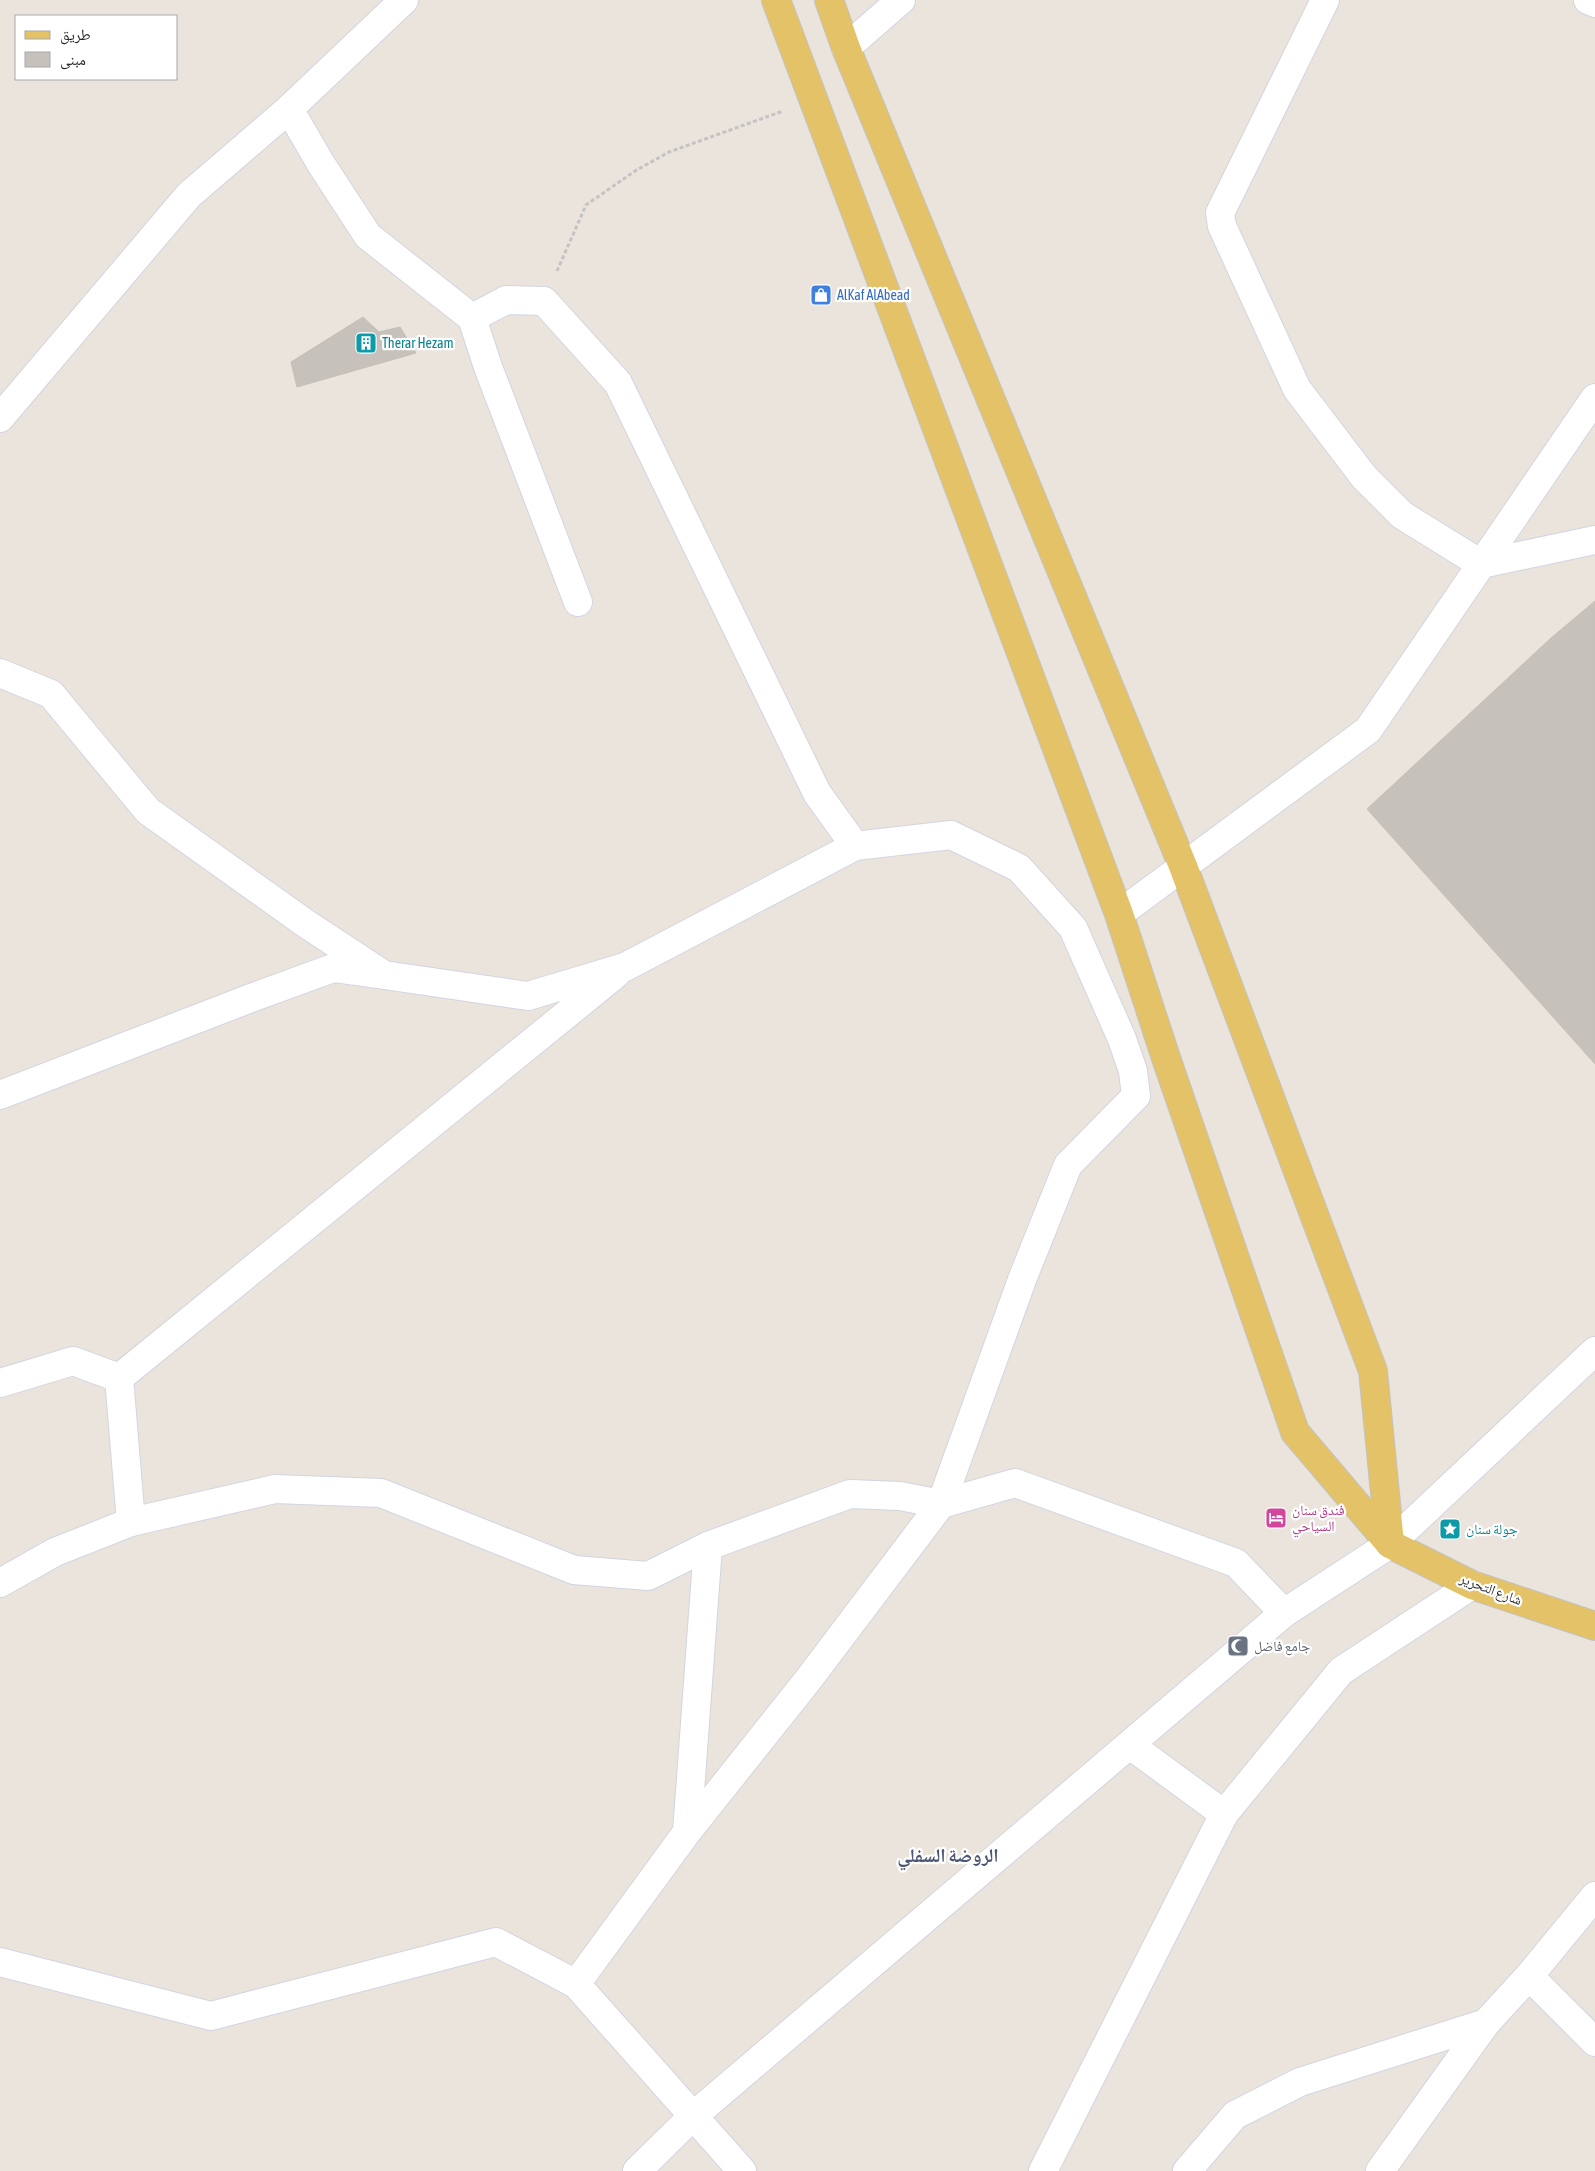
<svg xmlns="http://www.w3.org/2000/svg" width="1595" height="2171" font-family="'Asap Condensed','Noto Naskh Arabic',sans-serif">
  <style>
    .building { fill: #c6c2bb; stroke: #c5bfb6 }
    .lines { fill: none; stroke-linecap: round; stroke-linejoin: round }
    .minor-casing { stroke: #d2d5e1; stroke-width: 30 }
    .major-casing { stroke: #c3c3c3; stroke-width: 30 }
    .path { stroke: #c3c3c3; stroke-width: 3; stroke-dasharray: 4 2.5; stroke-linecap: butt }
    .minor { stroke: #fff; stroke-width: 28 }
    .major { stroke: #e3c268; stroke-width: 28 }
    .labels { text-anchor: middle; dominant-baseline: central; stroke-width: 4.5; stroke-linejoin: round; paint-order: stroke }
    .shop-label { font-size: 14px; fill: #366cbe; stroke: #fff; text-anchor: start }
    .culture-label { font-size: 14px; fill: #0d838f; stroke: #fff; text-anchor: start }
    .hotel-label { font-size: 14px; fill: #b23c85; stroke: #fff; text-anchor: start }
    .street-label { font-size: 14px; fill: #292929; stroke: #fff }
    .worship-label { font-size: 14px; fill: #5b616d; stroke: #fff; text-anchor: start }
    .district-label { font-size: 19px; font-weight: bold; fill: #4e5675; stroke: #fff }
  </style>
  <rect width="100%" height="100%" fill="#eae4dc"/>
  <g class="building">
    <path d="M363,317L379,332L400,327L416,353L297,387L291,362Z"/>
    <path d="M1595,601V1064L1367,809L1551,638Z"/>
  </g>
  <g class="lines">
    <g class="minor-casing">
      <g id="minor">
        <path d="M1325,0L1220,213L1222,226L1297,389L1364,477L1402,515L1481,564L1595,540"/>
        <path d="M1588,0L1595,3"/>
        <path d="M846,48L901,0"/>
        <path d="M289,109L321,164L368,236L472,318L506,300L544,301L618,383L817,793L855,846"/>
        <path d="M472,318L488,367L578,602"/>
        <path d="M0,418L189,195L289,109L404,0"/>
        <path d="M0,673L51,694L148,811L305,923L384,975L528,996L625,967L855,846L951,835L1019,868L1073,928L1122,1039L1133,1071L1136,1096L1068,1165L1023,1277L941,1504L808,1680L687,1832L576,1984"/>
        <path d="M1119,914L1368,730L1595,398"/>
        <path d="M0,1095L251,998L333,968L377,974"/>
        <path d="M0,1383L73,1361L119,1378"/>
        <path d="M131,1522L119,1378L616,974"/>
        <path d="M0,1583L55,1552L131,1522L275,1489L381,1493L574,1570L648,1576L708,1546L850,1494L900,1496L941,1504L1015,1483L1236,1563L1284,1613"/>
        <path d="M1130,1745L1224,1814"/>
        <path d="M687,1832L708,1546"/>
        <path d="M0,1962L211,2016L496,1942L576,1984L742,2171"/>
        <path d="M1529,1976L1595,2042"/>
        <path d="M637,2171L692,2117L1284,1613L1390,1544L1595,1351"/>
        <path d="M1043,2171L1224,1814L1341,1671L1472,1585"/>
        <path d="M1187,2171L1235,2115L1300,2082L1486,2023"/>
        <path d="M1380,2171L1486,2023L1529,1976L1595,1896"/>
      </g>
    </g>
    <g class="major-casing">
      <g id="major">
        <path d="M776,0L1119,914L1166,1058L1295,1432L1390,1544L1472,1585L1595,1626"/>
        <path d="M829,0L846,48L1183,866L1373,1371L1390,1544"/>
      </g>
    </g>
    <path class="path" d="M557,271L586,205L635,171L669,152L783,111"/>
    <use href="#minor" class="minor"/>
    <use href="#major" class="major"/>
  </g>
  <defs>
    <g id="shop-square" transform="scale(1.125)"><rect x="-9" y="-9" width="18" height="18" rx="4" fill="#3f7fe0" stroke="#fff"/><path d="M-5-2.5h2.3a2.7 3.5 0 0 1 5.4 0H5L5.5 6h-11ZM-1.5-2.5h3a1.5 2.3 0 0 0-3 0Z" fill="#fff"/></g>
    <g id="building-square" transform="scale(1.125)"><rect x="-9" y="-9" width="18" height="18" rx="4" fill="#0f9aa8" stroke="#fff"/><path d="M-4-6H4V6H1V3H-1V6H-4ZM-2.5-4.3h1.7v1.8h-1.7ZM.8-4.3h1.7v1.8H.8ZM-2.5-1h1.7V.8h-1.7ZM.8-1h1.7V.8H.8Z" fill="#fff"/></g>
    <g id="hotel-square" transform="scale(1.125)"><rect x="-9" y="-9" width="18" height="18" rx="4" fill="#d1479c" stroke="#fff"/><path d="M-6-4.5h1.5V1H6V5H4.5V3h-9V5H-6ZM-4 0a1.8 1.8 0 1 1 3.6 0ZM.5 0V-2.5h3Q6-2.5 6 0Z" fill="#fff"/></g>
    <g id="sight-square" transform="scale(1.125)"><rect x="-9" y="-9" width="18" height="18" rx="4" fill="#0f9aa8" stroke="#fff"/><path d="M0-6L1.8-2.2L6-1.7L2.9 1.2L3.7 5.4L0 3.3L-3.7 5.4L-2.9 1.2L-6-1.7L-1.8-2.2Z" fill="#fff"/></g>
    <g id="mosque-square" transform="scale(1.125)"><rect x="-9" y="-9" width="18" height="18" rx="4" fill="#6b7280" stroke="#fff"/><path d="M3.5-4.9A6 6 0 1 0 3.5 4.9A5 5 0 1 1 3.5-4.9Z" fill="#fff"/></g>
  </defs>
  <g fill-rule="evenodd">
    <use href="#shop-square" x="821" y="295"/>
    <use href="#building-square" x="366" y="343"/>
    <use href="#hotel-square" x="1276" y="1518"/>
    <use href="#sight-square" x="1450" y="1529"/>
    <use href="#mosque-square" x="1238" y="1646"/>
  </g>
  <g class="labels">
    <g class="shop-label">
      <text x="837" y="295">AlKaf AlAbead</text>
    </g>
    <g class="culture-label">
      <text x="382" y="343">Therar Hezam</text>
      <text x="1466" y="1529">جولة سنان</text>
    </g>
    <g class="hotel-label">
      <text x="1292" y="1510">فندق سنان<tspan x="1292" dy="16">السياحي</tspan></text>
    </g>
    <g class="street-label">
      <text transform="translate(1491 1589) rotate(21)">شارع التحرير</text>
    </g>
    <g class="worship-label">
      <text x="1254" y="1646">جامع فاضل</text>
    </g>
    <g class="district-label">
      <text x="948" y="1855">الروضة السفلي</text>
    </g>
  </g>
  <rect x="15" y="15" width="162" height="65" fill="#ffffff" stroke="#a9a9a9"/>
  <rect x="25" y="31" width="25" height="8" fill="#e3c268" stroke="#a9a9a9"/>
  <text x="60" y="40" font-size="15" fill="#292929">طريق</text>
  <rect x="25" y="52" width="25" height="15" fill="#c6c2bb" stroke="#a9a9a9"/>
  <text x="60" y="65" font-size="15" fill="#292929">مبنى</text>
</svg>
